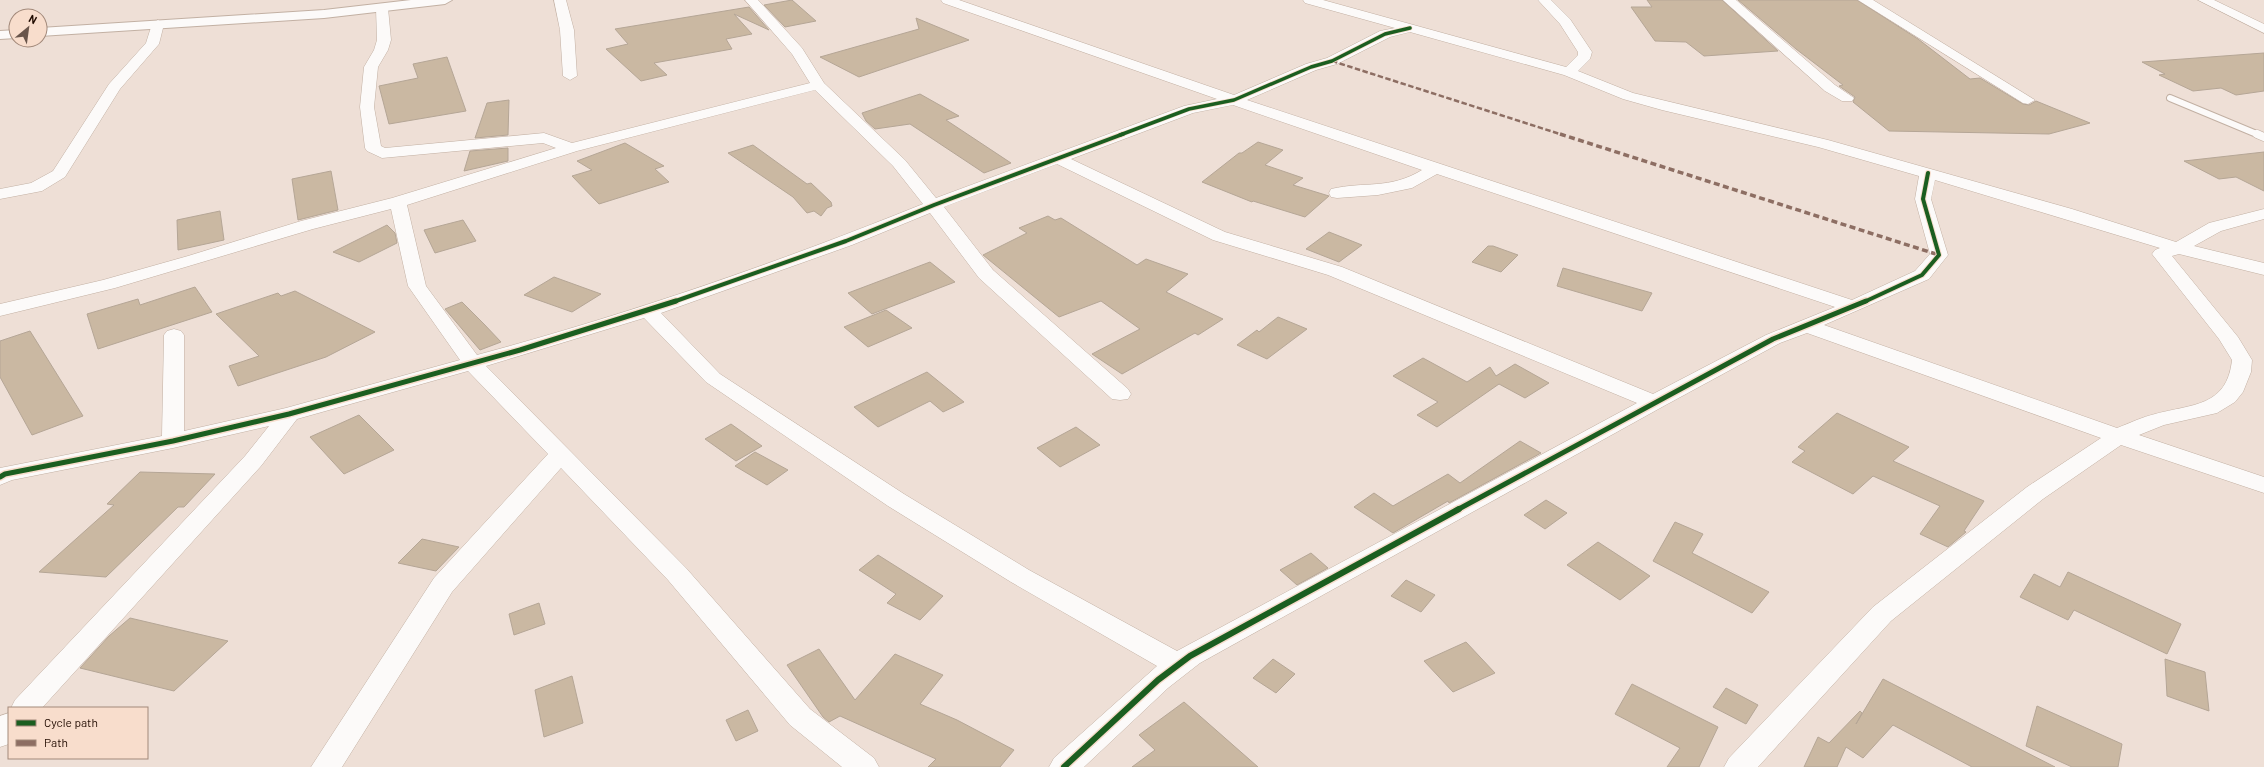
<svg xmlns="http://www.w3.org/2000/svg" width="2264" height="767" font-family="Barlow,sans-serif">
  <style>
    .building { fill: #cab8a2; stroke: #b5a696 }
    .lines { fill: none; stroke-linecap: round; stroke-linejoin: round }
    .lane-far1-casing { stroke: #c2b0a3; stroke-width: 8 }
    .lane-casing { stroke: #c2b0a3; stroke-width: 9 }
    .street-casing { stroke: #c2b0a3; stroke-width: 1 }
    .secondary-casing { stroke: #c2b0a3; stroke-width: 2 }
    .lane-far1 { stroke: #fcfaf9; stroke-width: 6 }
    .lane { stroke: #fcfaf9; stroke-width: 8 }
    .street { fill: #fcfaf9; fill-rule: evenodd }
    .secondary { fill: #fcfaf9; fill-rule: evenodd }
    .quiet-far1 { stroke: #8d6e63; stroke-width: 2.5; stroke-dasharray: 5.5 2.5; stroke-linecap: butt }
    .quiet { stroke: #8d6e63; stroke-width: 3.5; stroke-dasharray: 6 3.5; stroke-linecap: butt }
    .cycleway-far3-casing { stroke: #f8ddcc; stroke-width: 5 }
    .cycleway-far2-casing { stroke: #f8ddcc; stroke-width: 6 }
    .cycleway-far1-casing { stroke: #f8ddcc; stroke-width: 8 }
    .cycleway-casing { stroke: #f8ddcc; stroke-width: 9 }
    .cycleway-far3 { stroke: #1b5e20; stroke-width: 3.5 }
    .cycleway-far2 { stroke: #1b5e20; stroke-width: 4 }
    .cycleway-far1 { stroke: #1b5e20; stroke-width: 5 }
    .cycleway { stroke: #1b5e20; stroke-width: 6 }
  </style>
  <rect width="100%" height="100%" fill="#eedfd6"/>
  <g class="building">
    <path d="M792,0L816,21L785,27L764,5Z"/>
    <path d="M1647,0H1722L1778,51L1704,56L1686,42L1655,41L1631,7H1652Z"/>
    <path d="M1738,0H1857L1918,39L1970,79L1980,78L2023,104L2029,105L2036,101L2090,123L2049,134L1889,131L1853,102L1855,97L1839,86L1843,85L1796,49Z"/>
    <path d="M749,7L769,30L734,14L752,34L726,39L732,49L654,63L667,75L641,81L606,49L628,44L615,29Z"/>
    <path d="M916,18L969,40L859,77L820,57L919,29Z"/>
    <path d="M2264,53V91L2236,95L2221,88L2193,91L2159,75L2165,74L2142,62Z"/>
    <path d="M447,57L466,111L389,124L379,86L418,78L413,64Z"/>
    <path d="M920,94L959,116L946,120L1011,163L984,173L910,124L875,129L866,121L862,113Z"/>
    <path d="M509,100L508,135L475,138L487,103Z"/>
    <path d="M1258,142L1283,150L1265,165L1303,178L1293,185L1329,196L1305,217L1253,201L1252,202L1202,182L1239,153H1242Z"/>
    <path d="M625,143L664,166L655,169L669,182L599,204L572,176L592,170L577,161Z"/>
    <path d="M753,145L807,184L811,183L831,202L832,206L827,208L821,216L814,211L807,213L793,197L728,153Z"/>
    <path d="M508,148V161L464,171L470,151Z"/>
    <path d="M2264,152V191L2236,177L2219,179L2184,161Z"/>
    <path d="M331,171L338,210L298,220L292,179Z"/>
    <path d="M220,211L224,240L178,250L177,220Z"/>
    <path d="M1048,216L1055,220L1061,218L1137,265L1146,259L1188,274L1166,292L1223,319L1198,335L1195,333L1122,374L1092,354L1140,329L1101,301L1059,317L983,255L1027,233L1019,228Z"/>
    <path d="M463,220L476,241L435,253L424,230Z"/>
    <path d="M387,225L395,233L397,243L359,262L333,252Z"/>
    <path d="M1329,232L1362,245L1339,262L1306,249Z"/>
    <path d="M1488,246H1493L1518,255L1501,272L1472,262Z"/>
    <path d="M930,262L955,282L872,314L848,293Z"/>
    <path d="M1563,268L1652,293L1642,311L1557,286Z"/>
    <path d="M554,277L601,294L572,312L524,295Z"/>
    <path d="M195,287L212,312L98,349L87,314L138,299L140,305Z"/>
    <path d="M295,291L375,332L326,357L238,386L229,366L259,356L216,314L278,293L281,296Z"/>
    <path d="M462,302L484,324L501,342L480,350L445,309Z"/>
    <path d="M886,310L912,328L868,347L844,327Z"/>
    <path d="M1278,317L1307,329L1267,359L1237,345L1257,330L1259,332Z"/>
    <path d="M30,331L83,416L32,435L0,377V341Z"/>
    <path d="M1423,358L1467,382L1490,367L1496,376L1515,364L1549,383L1525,398L1499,384L1437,427L1417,415L1438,402L1393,376Z"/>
    <path d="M927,372L964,402L943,412L930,401L878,427L854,407Z"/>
    <path d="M1837,413L1909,447L1893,461L1984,501L1964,531L1966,532L1948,547L1920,534L1940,506L1873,476L1853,494L1792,462L1805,451L1798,447Z"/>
    <path d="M359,415L394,450L344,474L310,437Z"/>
    <path d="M731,424L762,446L736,461L705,439Z"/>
    <path d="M1076,427L1100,445L1060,467L1037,448Z"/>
    <path d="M1520,441L1541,453L1449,503L1448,501L1393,533L1354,507L1374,493L1393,506L1448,474L1460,483Z"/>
    <path d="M755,452L788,470L767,485L735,466Z"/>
    <path d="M140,472L215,474L184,507H178L106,577L39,572L114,505L107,504Z"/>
    <path d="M1546,500L1567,513L1545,529L1524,515Z"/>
    <path d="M1675,522L1703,534L1692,553L1769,592L1752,613L1653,561Z"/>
    <path d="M422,539L459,547L436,571L398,563Z"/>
    <path d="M1598,542L1650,576L1620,600L1567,565Z"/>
    <path d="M1311,553L1328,568L1297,585L1280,570Z"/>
    <path d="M878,555L943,596L920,620L887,603L896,594L859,570Z"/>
    <path d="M2068,572L2181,624L2167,654L2074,610L2068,620L2020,597L2034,574L2060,587Z"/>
    <path d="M1406,580L1435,595L1421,612L1391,596Z"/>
    <path d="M539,603L545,624L514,635L509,614Z"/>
    <path d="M130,618L228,641L174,691L80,668L109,636Z"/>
    <path d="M1466,642L1495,673L1453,692L1424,661Z"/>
    <path d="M819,649L855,700L895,654L943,675L920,704L957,720L1014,750L1000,767H928L936,759L840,716L829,722L823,717L787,665Z"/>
    <path d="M1273,659L1295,674L1276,693L1253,678Z"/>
    <path d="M2165,659L2205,672L2209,711L2167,696Z"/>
    <path d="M572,676L583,723L544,737L535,690Z"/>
    <path d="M1883,679L2055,767H1972L1893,725L1863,758L1846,747L1837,767H1804L1818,737L1829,743L1860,711L1862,713L1856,724Z"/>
    <path d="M1632,684L1718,727L1699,767H1667L1680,748L1615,714Z"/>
    <path d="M1726,688L1758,705L1746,724L1713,707Z"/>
    <path d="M1184,702L1258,767H1132L1155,750L1139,735Z"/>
    <path d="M2037,706L2122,744L2118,767H2072L2026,746Z"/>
    <path d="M748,710L758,731L736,741L726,720Z"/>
  </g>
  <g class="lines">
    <g class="lane-far1-casing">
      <path id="lane-far1" d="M2170,98L2259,135"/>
    </g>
    <g class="lane-casing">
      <path id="lane" d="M2257,134L2264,137"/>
    </g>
    <g class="street-casing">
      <g id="street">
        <path d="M554,0H566L574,30L577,76L570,80L563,76L560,30Z"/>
        <path d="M745,0H758L802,48L824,83L905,160L936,198L1184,106L1217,99L943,3L941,0H959L1234,95L1306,64L1327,58L1380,31L1395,28L1305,3L1303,0H1323L1566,67L1578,55V52L1560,24L1538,0H1551L1570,19L1592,52L1590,59L1578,71L1633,93L1828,140L2072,209L2176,242L2209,223L2264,209V219L2221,231L2194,246L2264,263V275L2179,254L2172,256L2238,337L2252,360L2251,372L2243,392L2235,402L2217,413L2164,425L2139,435L2264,477V493L2121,445L2043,499L1891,621L1758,767H1724L1729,758L1873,607L2027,487L2101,438L1807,333L1780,343L1662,407L1200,663L1168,688L1084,767H1049L1054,758L1157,666L1011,582L888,506L706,382L644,318L486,366L686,568L810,709L874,758L879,767H842L790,725L668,580L561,468L452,592L342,767H311L434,578L548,454L468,371L297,419L261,466L42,708H11L15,700L245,456L269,426L173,448L12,480L0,485V468L162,436L164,335L167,331L174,329L181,331L184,335V431L286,408L460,360L408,286L391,209L313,229L115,288L0,316V304L103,280L188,256L301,221L392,198L556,148L543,143L382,158L367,151L365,148L360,107L364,67L374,50L377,40L376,8L378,5H386L388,8L391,40L388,50L378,67L374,107L381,146L385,148L544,133L572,143L810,83L792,54ZM1410,32L1564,75L1623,99L1662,110L1818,147L1919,176L1915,199L1930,254L1915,271L1852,300L1247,100L1316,70L1337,64L1390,37ZM815,90L893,166L923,204C777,263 629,314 477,355L426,286L407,205L577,151ZM1233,105L1422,170C1389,190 1365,181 1331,189L1329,193L1331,197L1337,198L1378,195L1412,188L1437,174L1835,307L1766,335L1653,394L1342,267L1225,232L1071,159L1193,113ZM1057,164L1213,240L1328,275L1637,403L1177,651L1029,570L904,494L720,374L661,313L852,245L930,213L979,278L1112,399L1120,400L1128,399L1131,394L1128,389L993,270L944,207ZM1935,180L2160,248L2155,250L2152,254L2219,339L2232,360C2227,407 2192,404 2155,414C2142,417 2130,423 2117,428L1824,325L1929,279L1948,255L1931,199Z"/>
        <path d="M1723,0H1736L1835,85L1854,98L1852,101H1842L1825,91Z"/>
        <path d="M1858,0H1873L2035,100L2028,104L2023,103Z"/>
        <path d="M2198,0H2214L2264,24V33Z"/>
        <path d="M158,20L164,24L159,44L120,89L65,177L42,191L0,199V189L31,183L53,171L109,84L146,43L152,24Z"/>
        <path d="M9,713V744L0,747V716Z"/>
      </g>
    </g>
    <g class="secondary-casing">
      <g id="secondary">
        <path d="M411,0H452L445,4L324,18L40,36V28L324,10Z"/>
        <path d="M16,30V38L0,39V31Z"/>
      </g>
    </g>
    <use href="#lane-far1" class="lane-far1"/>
    <use href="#lane" class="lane"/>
    <use href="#street" class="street"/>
    <use href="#secondary" class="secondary"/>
    <path class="quiet-far1" d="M1332,61L1563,135"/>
    <path class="quiet" d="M1560,134L1939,255"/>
    <g class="cycleway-far3-casing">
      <path id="cycleway-far3" d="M1120,135L1189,109L1234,100L1311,67L1332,61L1385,34L1410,28"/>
    </g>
    <g class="cycleway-far2-casing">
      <g id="cycleway-far2">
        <path d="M673,302L846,241L934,205L1123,134"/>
        <path d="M1864,302L1922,275L1939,255L1923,199L1928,173"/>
      </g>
    </g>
    <g class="cycleway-far1-casing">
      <g id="cycleway-far1">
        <path d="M0,477L5,474L173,441L289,414L520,350L676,301"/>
        <path d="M1457,510L1773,339L1866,301"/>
      </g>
    </g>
    <g class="cycleway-casing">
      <path id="cycleway" d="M1064,767L1158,680L1190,656L1459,509"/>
    </g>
    <use href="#cycleway-far3" class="cycleway-far3"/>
    <use href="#cycleway-far2" class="cycleway-far2"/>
    <use href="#cycleway-far1" class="cycleway-far1"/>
    <use href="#cycleway" class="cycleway"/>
  </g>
  <rect x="8" y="707" width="140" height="52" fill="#f8ddcc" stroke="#a2897a"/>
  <rect x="16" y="720" width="20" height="6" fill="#1b5e20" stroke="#a2897a"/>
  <text x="44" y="727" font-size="12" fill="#210b00">Cycle path</text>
  <rect x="16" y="740" width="20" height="6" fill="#8d6e63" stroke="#a2897a"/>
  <text x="44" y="747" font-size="12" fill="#210b00">Path</text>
  <g transform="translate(28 28) rotate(29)"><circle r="19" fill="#f8ddcc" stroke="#a2897a"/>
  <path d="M0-3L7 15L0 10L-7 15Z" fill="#69554b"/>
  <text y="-6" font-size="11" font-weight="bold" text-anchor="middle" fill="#210b00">N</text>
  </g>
</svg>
